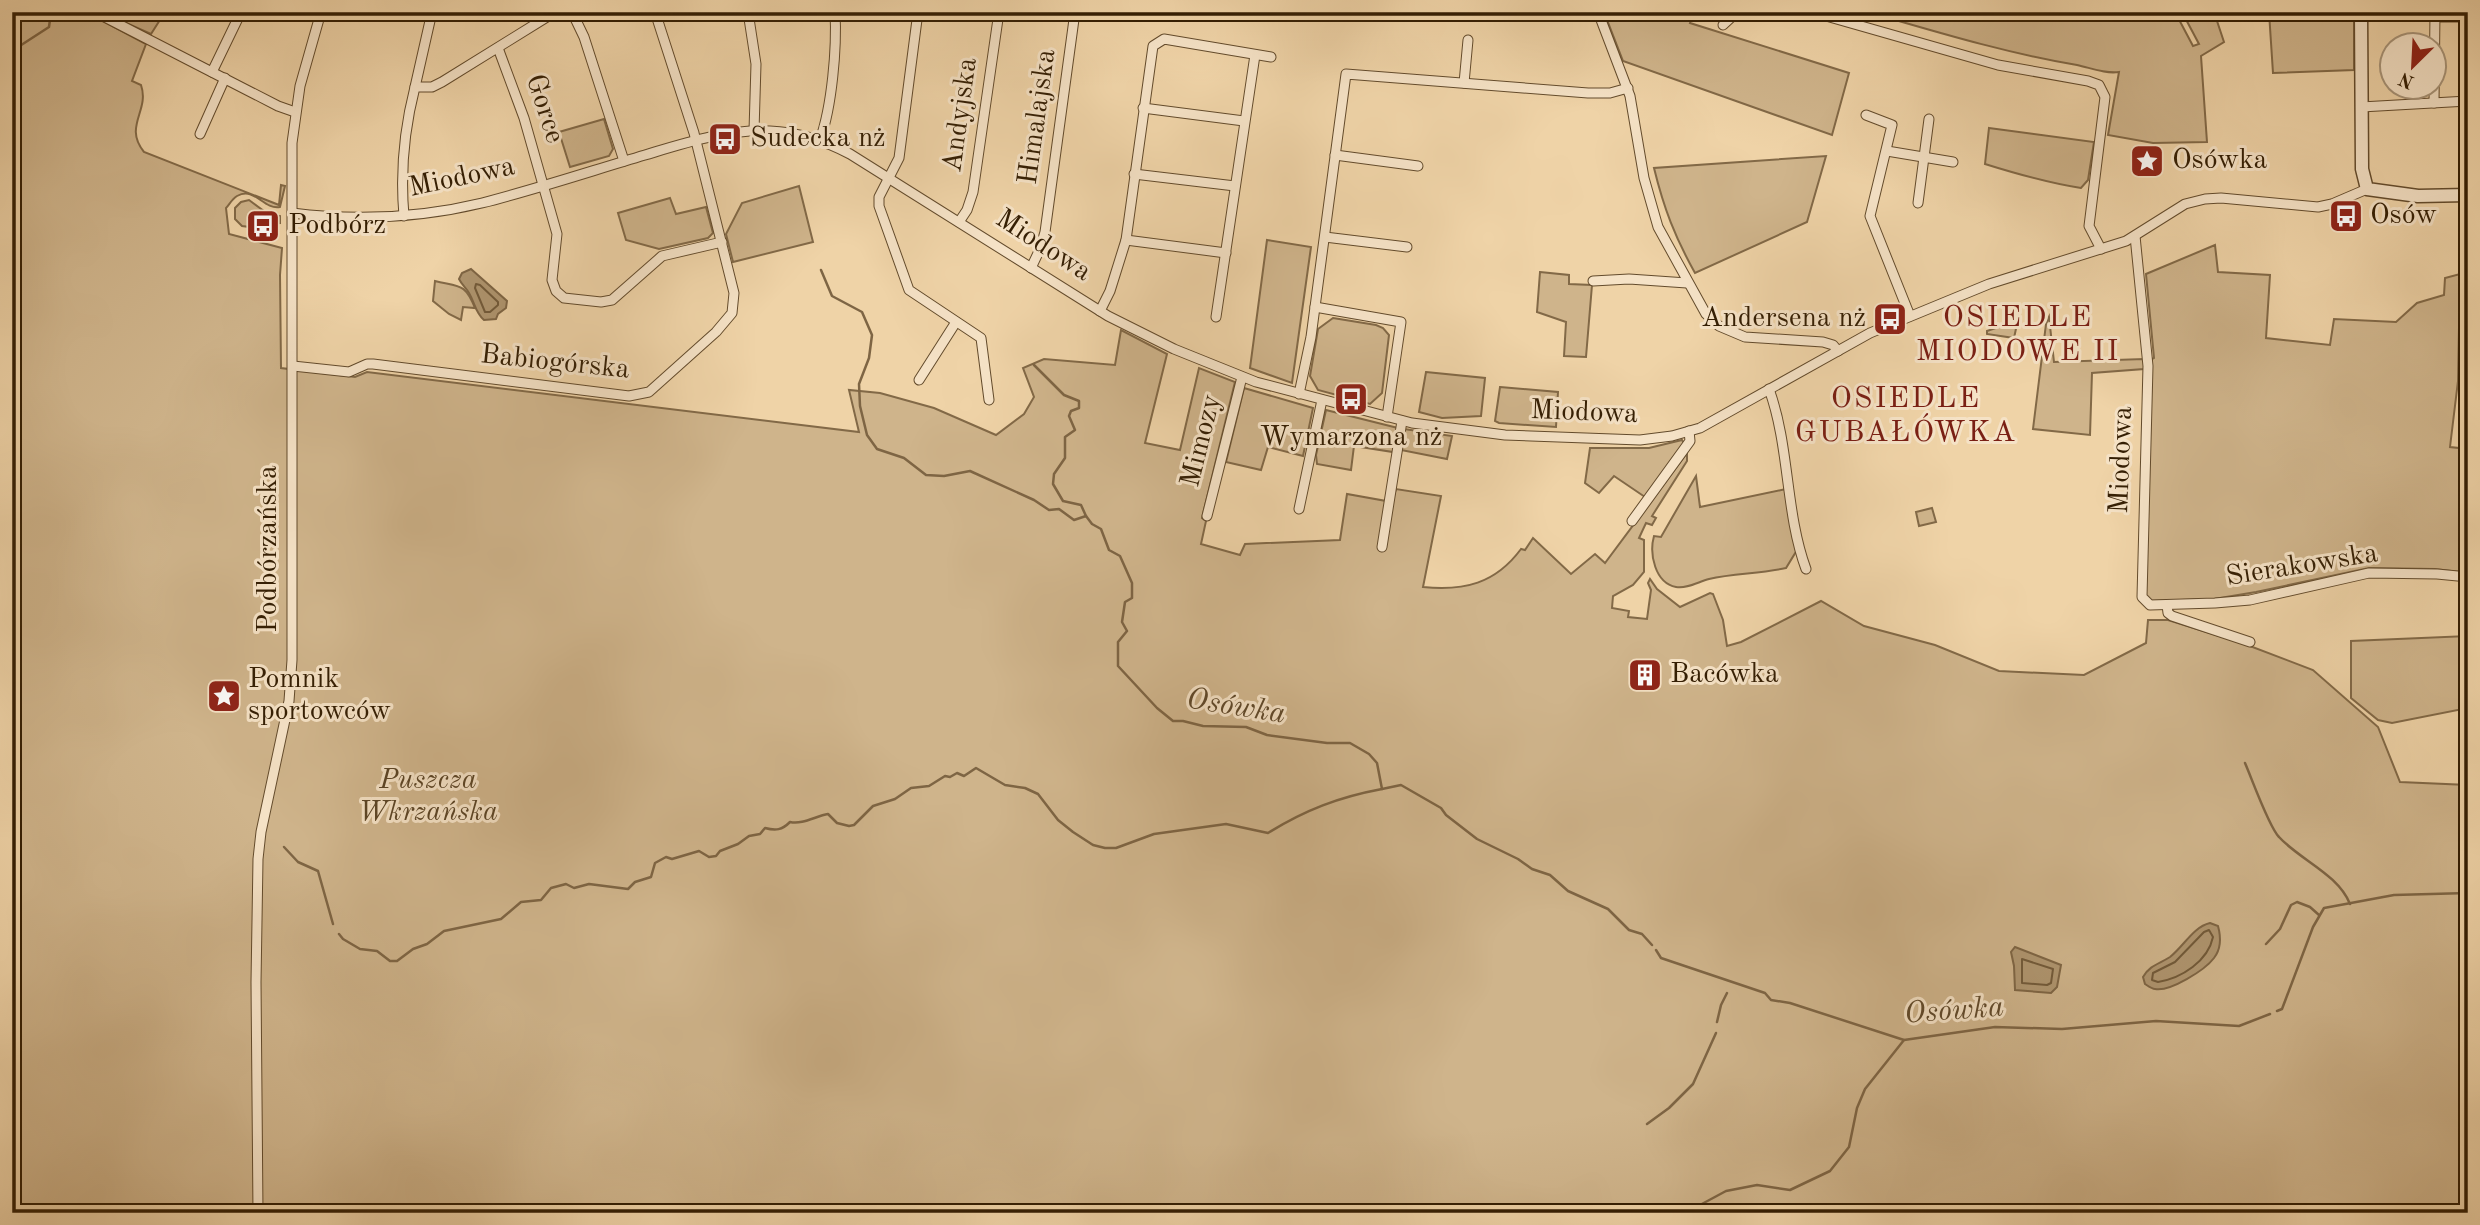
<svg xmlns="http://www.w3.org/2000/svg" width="2480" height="1225" font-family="'Old Standard TT',serif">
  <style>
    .green { fill: #cfb48b; stroke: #826947; stroke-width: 2 }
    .water { fill: #af956f; stroke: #7e6544; stroke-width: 2 }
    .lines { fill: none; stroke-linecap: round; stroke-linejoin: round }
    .shore { stroke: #725a39; stroke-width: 2 }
    .stream { stroke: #7e6544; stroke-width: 2.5 }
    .minor-casing { stroke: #634b2c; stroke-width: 11 }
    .tertiary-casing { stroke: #634b2c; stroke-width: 15 }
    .minor { stroke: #f5e2c6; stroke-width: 9 }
    .tertiary { stroke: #f5e2c6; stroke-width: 12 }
    .labels { text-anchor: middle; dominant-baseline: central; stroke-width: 6; stroke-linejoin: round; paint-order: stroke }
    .street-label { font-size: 28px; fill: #341e03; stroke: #f5e2c6 }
    .poi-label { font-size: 28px; fill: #341e03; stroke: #f5e2c6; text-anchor: start }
    .park-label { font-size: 28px; font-style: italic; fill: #5b4425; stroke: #f5e2c6 }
    .neighbourhood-label { font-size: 30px; letter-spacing: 2px; fill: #7a1f14; stroke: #f5e2c6 }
    .water-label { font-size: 30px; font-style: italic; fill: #5f4829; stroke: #f5e2c6 }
  </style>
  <rect width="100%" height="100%" fill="#efd3a7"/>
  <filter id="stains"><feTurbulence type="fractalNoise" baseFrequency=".00286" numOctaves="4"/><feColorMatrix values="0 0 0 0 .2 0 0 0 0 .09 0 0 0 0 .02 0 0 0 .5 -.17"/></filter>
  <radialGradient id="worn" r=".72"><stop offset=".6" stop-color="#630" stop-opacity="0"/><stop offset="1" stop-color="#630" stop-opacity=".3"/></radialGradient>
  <g class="green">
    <path d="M12,12H86L146,44L132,81L141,85C150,111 123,126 144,152L279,205L281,185L285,186L280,207C263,210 255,186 237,196C232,199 229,205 226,208L229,234L282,248L280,275L281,368L355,377L367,372L859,432L849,390L880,393L934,408L996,435L1024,414L1034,397L1023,368L1044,359L1115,365L1121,330L1167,354L1145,443L1180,450L1199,368L1235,382L1202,518L1206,521L1201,544L1240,555L1245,544L1340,540L1347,494L1392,502L1396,489L1441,496L1423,587C1464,591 1495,584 1521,549L1525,550L1533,538L1571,574L1595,554L1605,563L1687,453V461L1652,516L1656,518L1652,525L1646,523L1639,538L1644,540V572L1633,585L1613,596L1612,608L1629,611L1628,617L1647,619L1651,590L1648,583L1650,579L1657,589L1680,607L1710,593L1713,594L1723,620L1727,646L1741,642L1821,601L1864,626L1935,645L1999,671L2084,675L2146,643L2148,620H2168L2242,643L2313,670L2378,727L2400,782L2468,785V1213H12Z"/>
    <path d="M101,12H165L151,34Z"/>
    <path d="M1604,12H1694L1690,23L1849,73L1832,135L1623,61Z"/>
    <path d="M1868,12H2175L2193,46L2199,44L2182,12H2214L2224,42L2201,56L2207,142L2153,143L2108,135L2119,72C2105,74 2091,68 2077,65C2006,53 1937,32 1868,12Z"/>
    <path d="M2269,12H2354V70L2273,73Z"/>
    <path d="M604,119L613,149L609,156L570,167L559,132Z"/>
    <path d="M1989,128L2094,142L2088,180L2081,188C2048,183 2017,174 1985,164Z"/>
    <path d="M1826,156L1807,222L1695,273C1675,237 1664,209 1654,168Z"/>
    <path d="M799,186L813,242L733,262L726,234L742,203Z"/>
    <path d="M670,198L676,214L706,207L713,233L708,238L659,249L626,240L618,213Z"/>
    <path d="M249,200L268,214L280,216V223L250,225V227L242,226L235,219V208L241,202Z"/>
    <path d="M1267,240L1311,247L1292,383L1250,368Z"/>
    <path d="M2215,245L2218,272L2270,275L2266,338L2330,345L2334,319L2396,322L2417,303L2444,295L2445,278L2460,274L2458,381L2450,447L2468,449V573L2435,569L2369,568L2256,592L2214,599L2149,601L2145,597L2152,359L2154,358L2146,274Z"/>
    <path d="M1540,272L1569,275V284L1592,285L1586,357L1564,356L1566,322L1537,312Z"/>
    <path d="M435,281C460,287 465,283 475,308L463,307L461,320L449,314L433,301Z"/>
    <path d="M2049,317L2054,362L2144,359V369L2092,373L2090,435L2033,429L2046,324Z"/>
    <path d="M1333,318L1376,325L1383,328L1389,335L1382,393L1370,404L1318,390L1310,376L1318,329Z"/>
    <path d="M2013,322L2017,324L2014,338L1987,334V331Z"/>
    <path d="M1426,372L1485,378L1481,416L1442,418L1419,412Z"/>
    <path d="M1500,387L1558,392L1556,427L1499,423L1495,421Z"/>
    <path d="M1244,388L1313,408L1303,456L1268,447L1261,470L1226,462Z"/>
    <path d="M1326,410L1398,428L1393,452L1354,446L1351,470L1317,464L1316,455Z"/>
    <path d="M1404,429L1452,436L1447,459L1401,450Z"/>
    <path d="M1682,440L1685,445L1645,497L1614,476L1599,493L1585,483L1590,448H1649Z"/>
    <path d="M1696,476L1700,507L1786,489L1797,550L1786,568C1760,574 1734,573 1709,579C1698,582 1687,589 1676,587C1655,583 1649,554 1654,536L1661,537Z"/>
    <path d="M1932,508L1936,522L1919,526L1916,512Z"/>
    <path d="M2468,636V708L2392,723L2378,720L2351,698V641Z"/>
  </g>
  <g class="water">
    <path d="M471,269L507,301L506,308L498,314L496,319L484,320C475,312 475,303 469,293C466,288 462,285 459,279L462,273Z"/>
    <path d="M2210,923L2218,926C2221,937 2221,949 2214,958C2205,970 2170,992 2155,989C2152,989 2148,986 2145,984L2143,977C2150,965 2159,964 2170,957C2184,946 2193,927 2210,923Z"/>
    <path d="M2015,947L2061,965L2057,987L2051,993L2015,990L2014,966L2011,952Z"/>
  </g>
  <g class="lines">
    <g class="shore">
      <path d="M476,284L480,285L498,302V305L490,312H485L475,288Z"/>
      <path d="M2209,930L2213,937C2208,961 2182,978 2158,982L2152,980L2153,973L2175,962L2204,932Z"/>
      <path d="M2022,959L2053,969L2051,983L2047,985L2022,983Z"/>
    </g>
    <g class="stream">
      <path d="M12,51L49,27L51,12"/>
      <path d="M821,270L832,296L862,312L872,335L869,358L859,384L860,406L867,435L877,449L904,458L926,475L944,476L970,471L1034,500L1049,510L1059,509L1074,520L1086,516L1092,524L1101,529L1109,550L1120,556L1132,583V598L1125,602L1122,622L1127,631L1118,642V666L1157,708L1173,721H1183L1203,726L1246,727L1267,735L1327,743H1350L1369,754L1377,763L1382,789L1401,785L1441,808L1446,815L1477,839L1518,859L1532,869L1550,875L1568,891L1608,909L1629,930L1642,934L1652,945"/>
      <path d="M1034,365L1064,395L1079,401V408L1071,411L1069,416L1075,430L1065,437V458L1054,474L1053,484L1063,501L1081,505L1086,516"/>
      <path d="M2245,763C2252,779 2269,827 2279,837C2300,860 2338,874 2350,904"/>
      <path d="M284,847L298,862L318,871L333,924"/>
      <path d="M339,934L343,939L360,949L377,951L390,961H397L413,949L427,944L444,931L501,919L521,902L541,900L551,888L566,884L574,888L589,884L628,889L635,882L651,877L655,863L666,857L672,859L699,851L709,857L716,856L720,851L738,844L749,836L760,834L765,828C776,831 782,830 790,822C802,825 816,816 828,814L837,823L849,826L854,825L873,806L895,799L911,788L929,786L945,776L950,777L957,773L964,776L976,768L1005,785L1025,788L1038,794L1058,820L1073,832L1093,845L1105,848H1116L1154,834L1226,824L1268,833C1305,810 1339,797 1382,789"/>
      <path d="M2266,944L2280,929L2291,905L2297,902L2310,907L2319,915"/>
      <path d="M1656,950L1661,958L1765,993L1771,1000L1790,1003L1904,1040L1995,1027L2062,1029L2156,1021L2239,1026L2270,1014"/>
      <path d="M2277,1011L2282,1009L2313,927L2324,908L2394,895L2468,893"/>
      <path d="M1717,1022L1721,1005L1727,993"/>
      <path d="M1647,1124L1669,1108L1693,1084L1716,1033"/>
      <path d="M1634,1211L1700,1205L1726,1191L1757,1185L1790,1190L1830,1171L1849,1147L1857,1108L1865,1089L1904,1040"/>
    </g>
    <g class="minor-casing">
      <g id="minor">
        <path d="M95,12L278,106L295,112"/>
        <path d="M572,12L584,37L624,161"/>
        <path d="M748,12L756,64L754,131"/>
        <path d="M918,12L899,158L879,197V206L909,290L981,338L989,400"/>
        <path d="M1598,12L1630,96L1644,178L1658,227L1706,314L1719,326L1745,337L1823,342L1833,345L1838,351"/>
        <path d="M1812,12L1998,65L2088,81L2099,85L2105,97L2089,226L2101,249"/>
        <path d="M2435,17H2468"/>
        <path d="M1723,25L1737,12"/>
        <path d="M498,48L524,118L557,234L552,280L556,291L564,298L601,302L612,300L662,256L722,242"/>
        <path d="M212,72L241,12"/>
        <path d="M1464,83L1468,40"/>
        <path d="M415,87L432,12"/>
        <path d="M2434,103L2435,12"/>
        <path d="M2361,107L2468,101"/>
        <path d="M1143,108L1244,121"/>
        <path d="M1866,115L1892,125L1870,216L1910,316"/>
        <path d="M200,134L225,78"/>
        <path d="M820,140C832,106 837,48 835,12"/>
        <path d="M1887,151L1953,162"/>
        <path d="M1335,155L1418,166"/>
        <path d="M1134,174L1235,186"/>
        <path d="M1918,203L1929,119"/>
        <path d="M292,213C356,221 420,218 482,203C537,189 591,171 645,155C685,143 727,129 770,131C799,132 825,141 850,154L1108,316L1174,349L1256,382L1412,423L1505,435L1640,440L1672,436L1700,428L1870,333L1989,284L2126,241L2185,204L2205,199L2221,198L2318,207L2332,204L2367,189"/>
        <path d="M404,216C400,171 404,130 415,87H432L442,82L555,12"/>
        <path d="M959,222L967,210L973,192L999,12"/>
        <path d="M2135,236L2148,366L2142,597L2150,605L2215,603L2250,600L2369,573L2437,574L2468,577"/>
        <path d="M1325,237L1407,247"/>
        <path d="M1126,240L1226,253"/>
        <path d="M1031,268L1040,249L1045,232L1075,12"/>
        <path d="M1593,281L1629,279L1687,283"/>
        <path d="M1315,307L1401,322L1387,417"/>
        <path d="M1100,311L1110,291L1126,240L1153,46L1164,39L1271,57"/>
        <path d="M1216,317L1255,55"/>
        <path d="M2467,322H2468"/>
        <path d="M293,366L349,372L367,364H373L629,396L649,392L716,332L732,313L734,293L694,133L655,12"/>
        <path d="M919,380L956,322"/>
        <path d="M1769,389C1790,447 1785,512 1806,569"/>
        <path d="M1299,394L1311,337L1346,74L1588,93H1610L1628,88"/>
        <path d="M1299,509L1322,400"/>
        <path d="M1207,516L1242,377"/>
        <path d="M1632,521L1690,441L1689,431"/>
        <path d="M1382,547L1402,421"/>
        <path d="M2167,605L2168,613L2172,616L2250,642"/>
        <path d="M258,1213L256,982L258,859L261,832L289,701L292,660V143L300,86L321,12"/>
      </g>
    </g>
    <g class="tertiary-casing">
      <path id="tertiary" d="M2361,12L2362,169L2367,189L2418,196L2468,195"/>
    </g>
    <use href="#minor" class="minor"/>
    <use href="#tertiary" class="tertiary"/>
  </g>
  <defs>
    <g id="bus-square" transform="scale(1.75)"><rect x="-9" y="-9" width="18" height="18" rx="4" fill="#8f2418" stroke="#f5e2c6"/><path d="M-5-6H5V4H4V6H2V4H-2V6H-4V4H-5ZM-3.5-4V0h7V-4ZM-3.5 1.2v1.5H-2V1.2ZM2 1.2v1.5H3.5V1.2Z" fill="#fff"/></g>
    <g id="sight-square" transform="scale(1.75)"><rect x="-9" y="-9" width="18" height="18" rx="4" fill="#8f2418" stroke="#f5e2c6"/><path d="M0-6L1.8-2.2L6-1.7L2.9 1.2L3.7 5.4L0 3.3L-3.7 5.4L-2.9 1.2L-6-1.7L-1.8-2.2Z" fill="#fff"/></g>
    <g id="building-square" transform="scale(1.75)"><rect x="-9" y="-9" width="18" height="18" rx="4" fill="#8f2418" stroke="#f5e2c6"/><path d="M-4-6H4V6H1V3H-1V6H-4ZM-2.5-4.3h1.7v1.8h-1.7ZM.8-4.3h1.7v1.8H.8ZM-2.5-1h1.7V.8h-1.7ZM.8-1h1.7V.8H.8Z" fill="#fff"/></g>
  </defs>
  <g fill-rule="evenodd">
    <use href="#bus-square" x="725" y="139"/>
    <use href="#sight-square" x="2147" y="161"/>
    <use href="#bus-square" x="2346" y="216"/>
    <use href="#bus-square" x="263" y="226"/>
    <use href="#bus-square" x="1890" y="319"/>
    <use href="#bus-square" x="1351" y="399"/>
    <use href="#building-square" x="1645" y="675"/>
    <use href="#sight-square" x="224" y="696"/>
  </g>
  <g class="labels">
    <g class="street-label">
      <text transform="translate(544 109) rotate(72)">Gorce</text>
      <text transform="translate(961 115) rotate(-82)">Andyjska</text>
      <text transform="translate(1038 117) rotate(-82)">Himalajska</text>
      <text transform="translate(462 178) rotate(-12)">Miodowa</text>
      <text transform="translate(1043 246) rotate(33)">Miodowa</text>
      <text transform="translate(555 363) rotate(6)">Babiogórska</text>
      <text transform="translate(1584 413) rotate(2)">Miodowa</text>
      <text transform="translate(1202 441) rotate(-76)">Mimozy</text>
      <text transform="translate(2122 460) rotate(-88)">Miodowa</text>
      <text transform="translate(269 549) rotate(-90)">Podbórzańska</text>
      <text transform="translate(2302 566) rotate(-9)">Sierakowska</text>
    </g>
    <g class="poi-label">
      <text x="750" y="139">Sudecka nż</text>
      <text x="2172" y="161">Osówka</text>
      <text x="2370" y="216">Osów</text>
      <text x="288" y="226">Podbórz</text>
      <text x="1866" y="319" text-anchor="end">Andersena nż</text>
      <text x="1351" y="438" text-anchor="middle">Wymarzona nż</text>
      <text x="1670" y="675">Bacówka</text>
      <text x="248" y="680">Pomnik<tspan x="248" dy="32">sportowców</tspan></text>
    </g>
    <g class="park-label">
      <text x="428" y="781">Puszcza<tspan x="428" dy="32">Wkrzańska</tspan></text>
    </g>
    <g class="neighbourhood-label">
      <text x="2018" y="318">OSIEDLE<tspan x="2018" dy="34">MIODOWE II</tspan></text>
      <text x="1906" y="399">OSIEDLE<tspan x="1906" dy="34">GUBAŁÓWKA</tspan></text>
    </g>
    <g class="water-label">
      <text transform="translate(1236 707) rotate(9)">Osówka</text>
      <text transform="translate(1954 1011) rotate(-4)">Osówka</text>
    </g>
  </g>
  <rect width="2480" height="1225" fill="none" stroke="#efd3a7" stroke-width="42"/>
  <rect x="14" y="14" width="2452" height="1197" fill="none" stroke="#341e03" stroke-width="3.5"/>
  <rect x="21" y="21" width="2438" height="1183" fill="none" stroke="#341e03" stroke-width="2"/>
  <g transform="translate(2413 66) rotate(204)"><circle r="33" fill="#f5e2c6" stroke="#a89478" stroke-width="2"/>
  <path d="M0-5L12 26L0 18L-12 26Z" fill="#8f2418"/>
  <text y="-10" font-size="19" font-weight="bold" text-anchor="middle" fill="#341e03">N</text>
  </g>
  <rect width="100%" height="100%" filter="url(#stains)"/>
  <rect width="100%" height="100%" fill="url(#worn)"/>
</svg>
